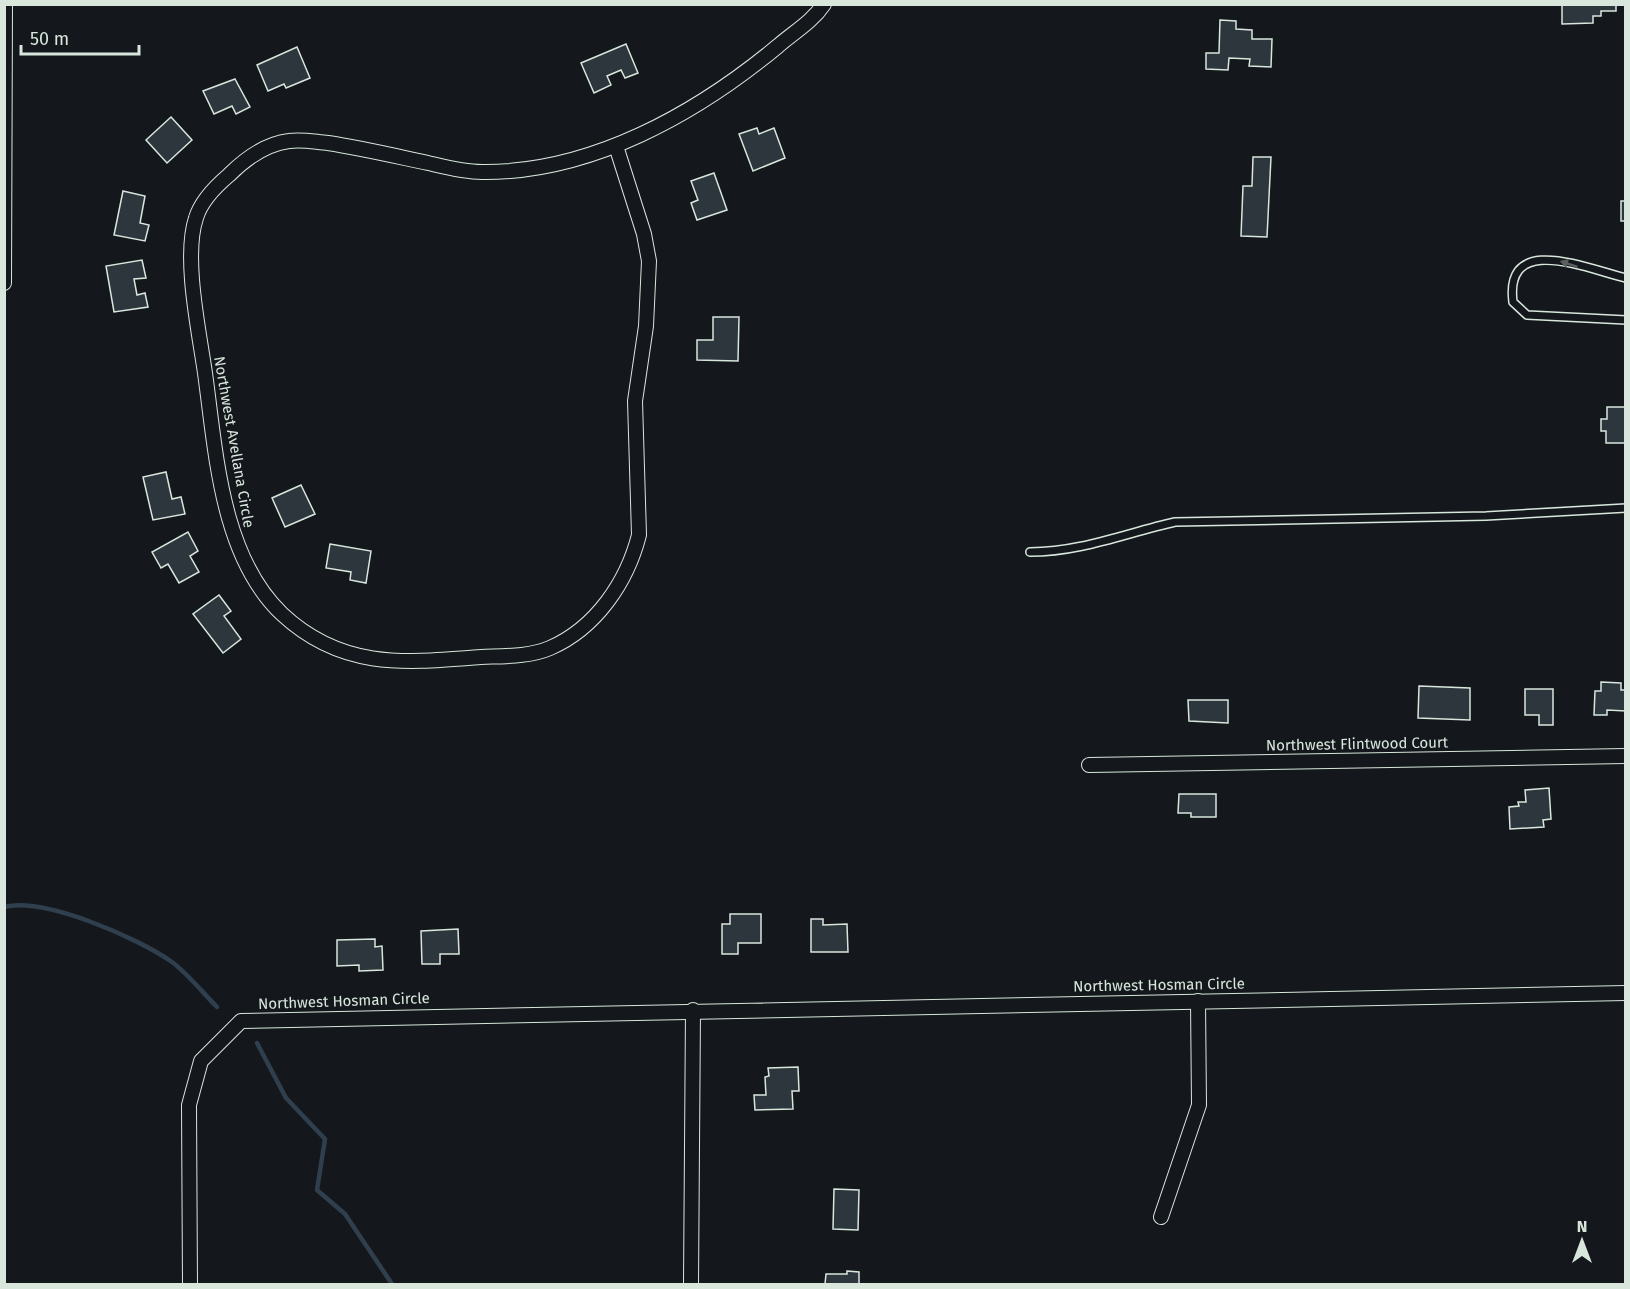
<svg xmlns="http://www.w3.org/2000/svg" width="1630" height="1289" font-family="'Fira Sans',sans-serif">
  <style>
    .lines { fill: none; stroke-linecap: round; stroke-linejoin: round }
    .stream { stroke: #2f3f4d; stroke-width: 4.5 }
    .building { fill: #2c363c; stroke: #d8e6dc; stroke-width: 1.5 }
    .lane-casing { stroke: #d8e6dc; stroke-width: 10 }
    .street-casing { stroke: #d8e6dc; stroke-width: 16 }
    .lane { stroke: #14181c; stroke-width: 7 }
    .street { stroke: #14181c; stroke-width: 14 }
    .oneway { fill: #59605f }
    .labels { text-anchor: middle; dominant-baseline: central; stroke-width: 4.5; stroke-linejoin: round; paint-order: stroke }
    .street-label { font-size: 15px; fill: #d8e6dc; stroke: #14181c }
  </style>
  <rect width="100%" height="100%" fill="#14181c"/>
  <g class="lines">
    <g class="stream">
      <path d="M4,907C45,897 138,938 172,962C188,974 203,993 217,1007"/>
      <path d="M257,1043L286,1098L325,1139L317,1190L345,1214L392,1284"/>
    </g>
  </g>
  <g class="building">
    <path d="M1562,4H1616V11H1601V16H1593V23L1562,24Z"/>
    <path d="M1220,20L1236,21V29L1252,30V39H1272L1271,67L1249,66L1250,59L1229,58L1228,70L1206,69V53H1219Z"/>
    <path d="M626,44L638,73L625,78L621,70L607,76L611,85L594,93L581,63Z"/>
    <path d="M297,47L310,78L286,88L284,84L268,91L257,65Z"/>
    <path d="M235,79L250,107L236,114L232,106L214,114L203,91Z"/>
    <path d="M171,117L192,140L167,163L146,140Z"/>
    <path d="M757,128L759,134L774,128L785,158L753,171L739,134Z"/>
    <path d="M1253,157H1271L1267,237L1241,236L1243,186H1252Z"/>
    <path d="M714,173L727,210L697,220L691,203L698,200L691,181Z"/>
    <path d="M123,191L145,196L140,223L149,225L145,241L114,235Z"/>
    <rect x="1621" y="201" width="5" height="20"/>
    <path d="M142,260L146,278L134,279L137,295L145,293L148,307L114,312L106,266Z"/>
    <path d="M713,317H739L738,361L697,360V340H713Z"/>
    <path d="M1607,407H1626V443H1606V431H1601V419H1607Z"/>
    <path d="M166,472L172,499L181,497L185,514L153,520L143,477Z"/>
    <path d="M301,485L315,514L285,527L272,498Z"/>
    <path d="M188,532L198,551L190,556L199,572L179,583L168,564L161,568L152,552Z"/>
    <path d="M330,544L371,551L366,583L350,580L351,572L326,568Z"/>
    <path d="M219,595L231,611L224,616L241,639L223,653L193,614Z"/>
    <path d="M1601,682L1621,683V690H1626V711L1607,710V715H1594L1595,691H1601Z"/>
    <path d="M1419,686L1470,688V720L1418,718Z"/>
    <path d="M1525,689H1553V725H1539V715H1525Z"/>
    <path d="M1188,700H1228V723L1189,721Z"/>
    <path d="M1549,788L1551,819L1543,820L1544,827L1510,829L1509,807L1519,806L1518,802H1526L1525,790Z"/>
    <path d="M1179,794H1216V817H1191V813H1178Z"/>
    <path d="M730,914H761V943H738V954H722V924H730Z"/>
    <path d="M811,919H823V925L847,924L848,952H811Z"/>
    <path d="M458,929L459,954H440V964H422L421,931Z"/>
    <path d="M375,939V947L382,946L383,970L359,971V965L337,966V940Z"/>
    <path d="M798,1067L799,1091H792L793,1109L755,1110L754,1095H766L765,1077L769,1076L768,1068Z"/>
    <path d="M834,1189L859,1190L858,1230L833,1229Z"/>
    <path d="M847,1271L859,1272V1284H825L826,1274H847Z"/>
  </g>
  <g class="lines">
    <g class="lane-casing">
      <g id="lane">
        <path d="M1626,278C1590,270 1504,231 1513,302L1527,315L1626,320"/>
        <path d="M1030,552C1081,552 1126,533 1175,522L1486,516L1626,508"/>
      </g>
    </g>
    <g class="street-casing">
      <g id="street">
        <path d="M616,146L644,234L649,261L646,326L635,401L639,535C627,582 596,628 550,648C529,657 503,656 481,657C405,663 342,670 282,614C221,556 216,453 205,373C199,331 183,257 196,218C201,201 216,186 229,175C245,159 265,144 289,141C302,139 315,142 328,143C361,148 395,156 428,163C445,167 463,172 482,172C591,173 696,114 778,46C794,32 812,22 824,4"/>
        <path d="M4,283L5,4"/>
        <path d="M1089,765L1626,756"/>
        <path d="M1161,1217L1199,1105L1198,1001"/>
        <path d="M190,1284L189,1105L201,1061L241,1021L1626,993"/>
        <path d="M691,1284L693,1010"/>
      </g>
    </g>
    <use href="#lane" class="lane"/>
    <use href="#street" class="street"/>
  </g>
  <defs><path id="oneway-solid" d="M-6-.8H1V-3.2L6.5 0L1 3.2V.8H-6Z" transform="scale(1.5)"/></defs>
  <use class="oneway" href="#oneway-solid" transform="translate(1569 264) rotate(-162)"/>
  <g class="labels">
    <g class="street-label">
      <text transform="translate(234 442) rotate(80)">Northwest Avellana Circle</text>
      <text transform="translate(1357 744) rotate(-1)">Northwest Flintwood Court</text>
      <text transform="translate(1159 985) rotate(-1)">Northwest Hosman Circle</text>
      <text transform="translate(344 1001) rotate(-2)">Northwest Hosman Circle</text>
    </g>
  </g>
  <rect width="1630" height="1289" fill="none" stroke="#d8e6dc" stroke-width="12"/>
  <g transform="translate(1582 1241)" stroke="#14181c" stroke-width="4.5" paint-order="stroke">
  <path d="M0-4.5L10 22L0 15L-10 22Z" fill="#d8e6dc"/>
  <text y="-9" font-size="16" font-weight="bold" text-anchor="middle" fill="#d8e6dc">N</text>
  </g>
  <path d="M21 45v9h118v-9" fill="none" stroke="#d8e6dc" stroke-width="3"/>
  <text x="30" y="45" font-size="18" fill="#d8e6dc" stroke="#14181c" stroke-width="4.5" paint-order="stroke">50 m</text>
</svg>
